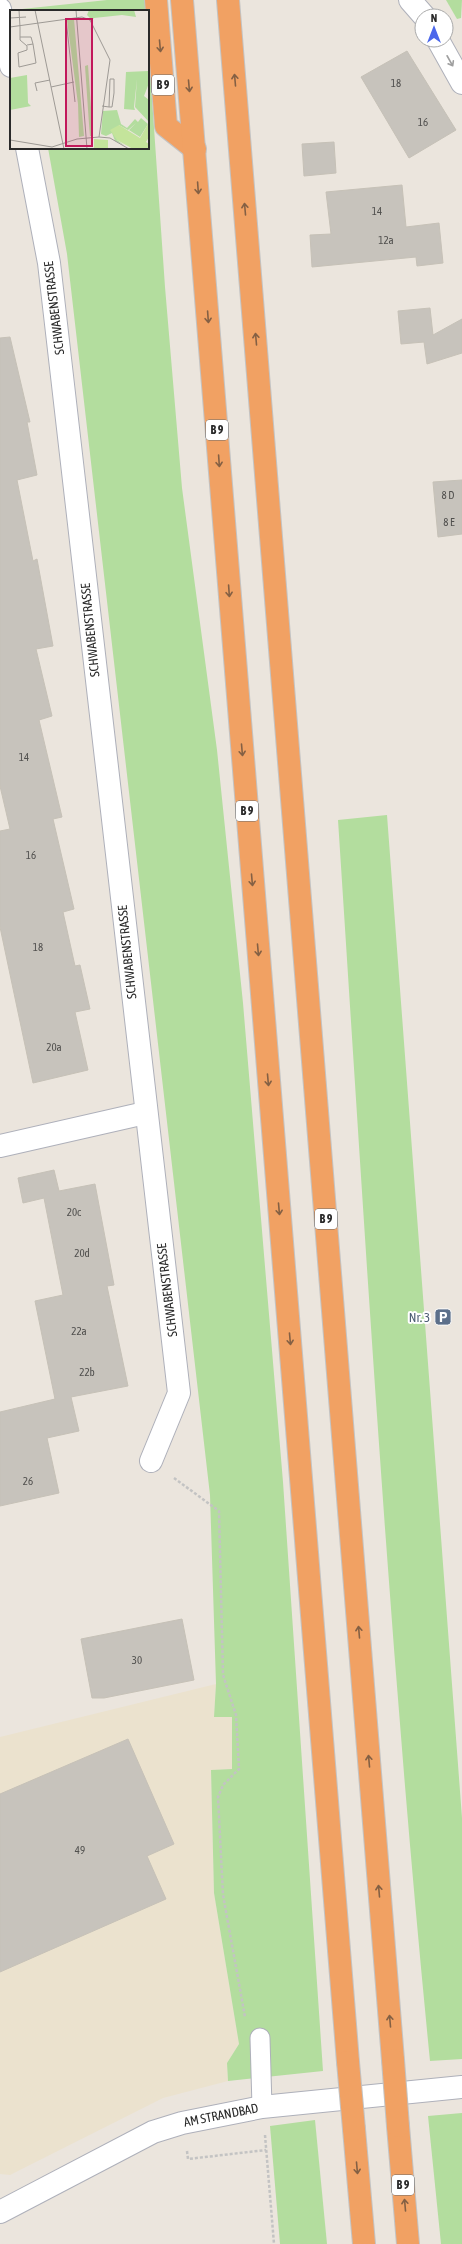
<svg xmlns="http://www.w3.org/2000/svg" width="462" height="2244" font-family="'Asap Condensed',sans-serif">
  <style>
    .education { fill: #ebe2ce }
    .green { fill: #b3dd9e }
    .building { fill: #c7c3bc; stroke: #c6c1b7 }
    .lines { fill: none; stroke-linecap: round; stroke-linejoin: round }
    .lane-casing { stroke: #aeb0ba; stroke-width: 21 }
    .street-casing { stroke: #aeb0ba; stroke-width: 24 }
    .highway-casing { stroke: #c3c3c3; stroke-width: 24 }
    .path { stroke: #c3c3c3; stroke-width: 2.5; stroke-dasharray: 3 2; stroke-linecap: butt }
    .lane { stroke: #fff; stroke-width: 19 }
    .street { stroke: #fff; stroke-width: 22 }
    .highway { stroke: #f1a163; stroke-width: 22 }
    .highway-bridge-casing { stroke: #c3c3c3; stroke-width: 24; stroke-linecap: butt }
    .highway-bridge { stroke: #f1a163; stroke-width: 22 }
    .oneway { stroke: #846044 }
    .oneway2 { stroke: #9f9f9f }
    .labels { text-anchor: middle; dominant-baseline: central; stroke-width: 4; stroke-linejoin: round; paint-order: stroke }
    .number-label { font-size: 11px; fill: #51504e }
    .shield { fill: #fff; stroke: #6a6a6a; stroke-width: 1 }
    .shield-label { font-size: 12px; font-weight: bold; fill: #2a2a2a }
    .street-label { font-size: 13px; fill: #2a2a2a; stroke: #fff }
    .service-label { font-size: 13px; fill: #4e5e75; stroke: #fff; text-anchor: end }
    .inset-road { fill: none; stroke: #9e9a95; stroke-width: 1 }
    .view { fill: #c2185b; fill-opacity: 0.15; stroke: #c2185b; stroke-width: 2 }
    .inset-edge { fill: none; stroke: #2a2a2a; stroke-width: 2 }
  </style>
  <rect width="100%" height="100%" fill="#ebe5dd"/>
  <path class="education" d="M216,1684L214,1717H232V1769L211,1770L214,1893L239,2044L227,2063L228,2081L163,2098L10,2175L0,2174V1737Z"/>
  <g class="green">
    <path d="M107,0H145L146,11H22V9Z"/>
    <path d="M446,0H462L461,18L457,19Z"/>
    <path d="M148,41L165,287L182,488L217,750L243,1003L283,1482L323,2071L228,2081L227,2063L239,2044L214,1893L211,1770L232,1769V1717H214L216,1684L210,1495L67,254L48,148H148Z"/>
    <path d="M387,815L462,1818V2059L430,2061C389,1648 365,1234 338,820Z"/>
    <path d="M462,2113V2244H441L428,2116Z"/>
    <path d="M315,2120L327,2244H280L270,2126Z"/>
  </g>
  <g class="building">
    <path d="M407,51L456,130L409,158L361,77Z"/>
    <path d="M334,142L336,173L304,176L302,144Z"/>
    <path d="M402,185L406,227L439,223L443,263L417,266L416,257L312,267L310,235L331,234L326,192Z"/>
    <path d="M430,308L433,335L462,319V353L427,364L424,342L401,344L398,311Z"/>
    <path d="M10,337L30,422H27L37,475L17,480L33,561L37,559L53,646L36,649L52,716L39,720L62,817L53,819L74,909L63,912L75,966L80,965L90,1009L75,1012L88,1070L33,1083L0,927V831L10,829L0,786V338Z"/>
    <path d="M462,480V534L438,537L433,482Z"/>
    <path d="M54,1170L59,1191L95,1184L114,1285L107,1286L128,1386L71,1397L79,1431L47,1438L59,1493L0,1506V1412L55,1399L35,1301L63,1295L44,1198L23,1203L18,1178Z"/>
    <path d="M182,1619L194,1680L104,1698H92L81,1639Z"/>
    <path d="M128,1739L174,1844L147,1856L166,1899L0,1972V1794Z"/>
  </g>
  <g class="lines">
    <g class="lane-casing">
      <path id="lane" d="M260,2038L262,2107"/>
    </g>
    <g class="street-casing">
      <g id="street">
        <path d="M410,0L424,16"/>
        <path d="M0,9L11,66"/>
        <path d="M438,40L462,83"/>
        <path d="M27,148L49,263L179,1393L151,1461"/>
        <path d="M0,1146L145,1113"/>
        <path d="M0,2212L153,2132L182,2123L262,2107L462,2087"/>
      </g>
    </g>
    <g class="highway-casing">
      <g id="highway">
        <path d="M156,0L166,126L195,149"/>
        <path d="M182,0L348,2062"/>
        <path d="M228,0L393,2060"/>
        <path d="M398,2126L408,2244"/>
        <path d="M354,2129L364,2244"/>
      </g>
    </g>
    <g class="path">
      <path d="M174,1478L219,1511L223,1675L236,1715L239,1769L223,1785L218,1797L223,1895L245,2017"/>
      <path d="M265,2135L274,2244"/>
      <path d="M187,2151L188,2159L266,2150"/>
    </g>
    <use href="#lane" class="lane"/>
    <use href="#street" class="street"/>
    <use href="#highway" class="highway"/>
    <g class="highway-bridge-casing">
      <g id="highway-bridge">
        <path d="M393,2060L398,2126"/>
        <path d="M348,2062L354,2129"/>
      </g>
    </g>
    <use href="#highway-bridge" class="highway-bridge"/>
  </g>
  <defs><path id="oneway-shaft" d="M-6 0H5M1.5-3L5.5 0L1.5 3" fill="none" stroke-width="1.6" stroke-linecap="round" stroke-linejoin="round"/></defs>
  <g class="oneway">
    <use href="#oneway-shaft" transform="translate(160 46) rotate(85)"/>
    <use href="#oneway-shaft" transform="translate(235 80) rotate(-95)"/>
    <use href="#oneway-shaft" transform="translate(189 86) rotate(85)"/>
    <use href="#oneway-shaft" transform="translate(198 188) rotate(86)"/>
    <use href="#oneway-shaft" transform="translate(245 209) rotate(-95)"/>
    <use href="#oneway-shaft" transform="translate(208 317) rotate(86)"/>
    <use href="#oneway-shaft" transform="translate(256 339) rotate(-95)"/>
    <use href="#oneway-shaft" transform="translate(219 461) rotate(86)"/>
    <use href="#oneway-shaft" transform="translate(229 591) rotate(86)"/>
    <use href="#oneway-shaft" transform="translate(242 750) rotate(85)"/>
    <use href="#oneway-shaft" transform="translate(252 880) rotate(85)"/>
    <use href="#oneway-shaft" transform="translate(258 950) rotate(85)"/>
    <use href="#oneway-shaft" transform="translate(268 1080) rotate(85)"/>
    <use href="#oneway-shaft" transform="translate(279 1209) rotate(85)"/>
    <use href="#oneway-shaft" transform="translate(290 1339) rotate(85)"/>
    <use href="#oneway-shaft" transform="translate(359 1632) rotate(-95)"/>
    <use href="#oneway-shaft" transform="translate(369 1761) rotate(-95)"/>
    <use href="#oneway-shaft" transform="translate(379 1891) rotate(-95)"/>
    <use href="#oneway-shaft" transform="translate(390 2021) rotate(-95)"/>
    <use href="#oneway-shaft" transform="translate(357 2168) rotate(85)"/>
    <use href="#oneway-shaft" transform="translate(405 2205) rotate(-95)"/>
  </g>
  <use class="oneway2" href="#oneway-shaft" transform="translate(450 61) rotate(61)"/>
  <defs>
    <g id="parking-square" transform="scale(0.9)"><rect x="-9" y="-9" width="18" height="18" rx="4" fill="#5c6f8a" stroke="#fff"/><path d="M-3.5-5.5H1a3.5 3.5 0 0 1 0 7H-1V5.5H-3.5ZM-1-3.4V-.6H.8a1.4 1.4 0 0 0 0-2.8Z" fill="#fff"/></g>
  </defs>
  <g fill-rule="evenodd">
    <use href="#parking-square" x="443" y="1317"/>
  </g>
  <g class="labels">
    <g class="number-label">
      <text x="396" y="83">18</text>
      <text x="423" y="122">16</text>
      <text x="377" y="211">14</text>
      <text x="386" y="240">12a</text>
      <text x="448" y="495">8 D</text>
      <text x="449" y="522">8 E</text>
      <text x="24" y="757">14</text>
      <text x="31" y="855">16</text>
      <text x="38" y="947">18</text>
      <text x="54" y="1047">20a</text>
      <text x="74" y="1212">20c</text>
      <text x="82" y="1253">20d</text>
      <text x="79" y="1331">22a</text>
      <text x="87" y="1372">22b</text>
      <text x="28" y="1481">26</text>
      <text x="137" y="1660">30</text>
      <text x="80" y="1850">49</text>
    </g>
    <g class="shield">
      <rect x="152" y="75" width="22" height="20" rx="3"/>
      <rect x="206" y="420" width="22" height="20" rx="3"/>
      <rect x="236" y="801" width="22" height="20" rx="3"/>
      <rect x="315" y="1209" width="22" height="20" rx="3"/>
      <rect x="392" y="2175" width="22" height="20" rx="3"/>
    </g>
    <g class="shield-label">
      <text x="163" y="85">B 9</text>
      <text x="217" y="430">B 9</text>
      <text x="247" y="811">B 9</text>
      <text x="326" y="1219">B 9</text>
      <text x="403" y="2185">B 9</text>
    </g>
    <g class="street-label">
      <text transform="translate(54 308) rotate(-97)">SCHWABENSTRASSE</text>
      <text transform="translate(90 630) rotate(-96)">SCHWABENSTRASSE</text>
      <text transform="translate(127 952) rotate(-96)">SCHWABENSTRASSE</text>
      <text transform="translate(167 1290) rotate(-97)">SCHWABENSTRASSE</text>
      <text transform="translate(221 2115) rotate(-11)">AM STRANDBAD</text>
    </g>
    <g class="service-label">
      <text x="430" y="1317">Nr. 3</text>
    </g>
  </g>
  <g transform="translate(10 10)">
    <rect width="139" height="139" fill="#ebe5dd"/>
    <path d="M79,0H124L126,7L112,5L84,8L82,10L77,5ZM64,9L74,126L69,127L68,94L57,10ZM78,55L83,126H80L79,114L75,56ZM138,56H139V73L134,86L139,90V112L125,97L127,69L124,97L125,100L114,99L116,62L138,61ZM17,65L18,93L21,96L0,100V68ZM107,100L111,114L117,118L125,109L128,112L131,108L138,114L130,127L119,120L126,113L118,120L109,115L107,130L114,135L105,131L102,123L96,126L91,124L93,101Z" fill="#b3dd9e"/>
    <path d="M138,114L139,127L136,132L139,134V139H123L107,130L100,120L109,115L130,128ZM84,129L98,130V139H84Z" fill="#c4e49b"/>
    <path class="inset-road" d="M9,0L10,17M25,0L54,139M66,0L77,139M0,8L16,7M56,9L65,92M0,17L72,7L80,10L100,50L89,127M10,17V30L17,36V40L8,43L9,57L26,53L23,34L17,35M10,27H21L23,34M41,77L64,72M27,81L25,73L40,70M92,96L99,97L100,69H104V83L102,97H99M0,130L42,137L67,129L89,127L100,128L119,139"/>
    <path class="view" d="M56,9H82V136H56Z"/>
    <rect width="139" height="139" class="inset-edge"/>
  </g>
  <g transform="translate(434 28)"><circle r="19" fill="#ffffff" stroke="#aaaaaa"/>
  <path d="M0-3L7 15L0 10L-7 15Z" fill="#4b67eb"/>
  <text y="-6" font-size="11" font-weight="bold" text-anchor="middle" fill="#2a2a2a">N</text>
  </g>
</svg>
